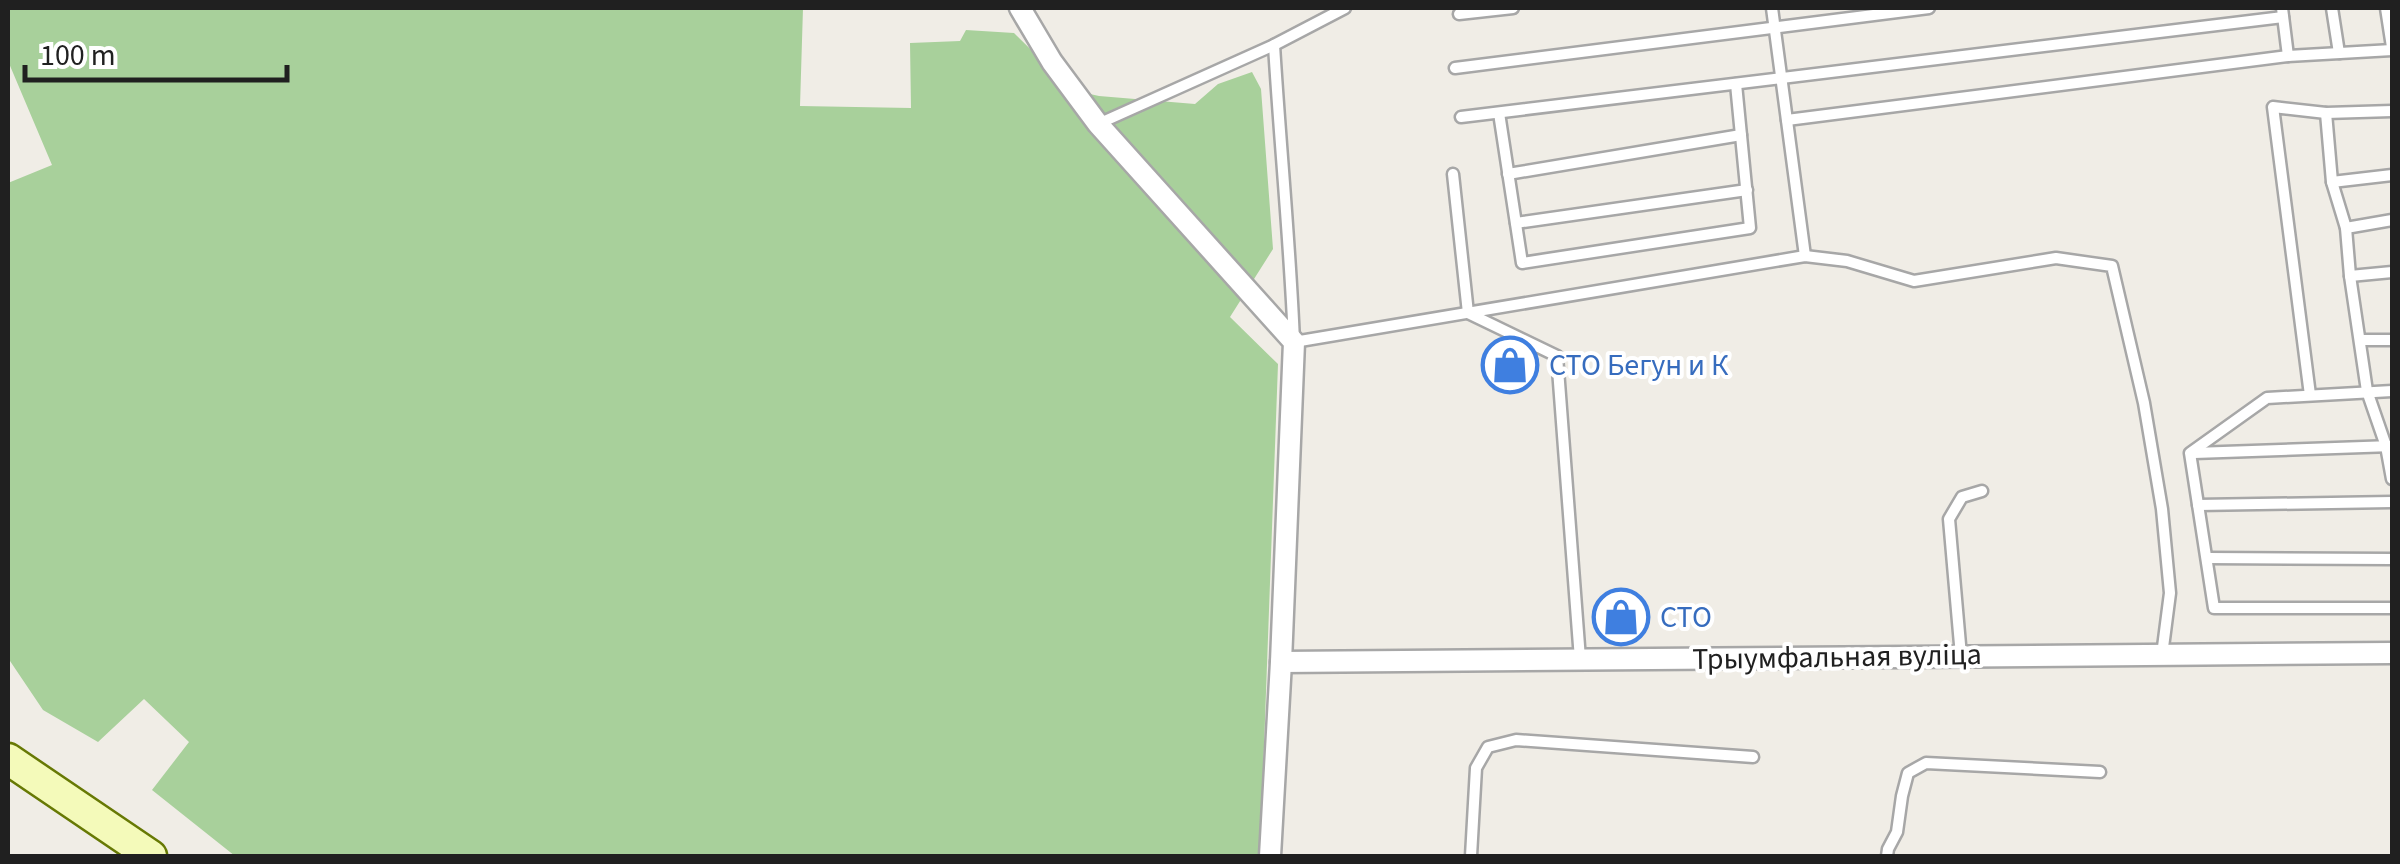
<svg xmlns="http://www.w3.org/2000/svg" width="2400" height="864" font-family="'Source Sans 3',sans-serif">
  <style>
    .forest { fill: #a8d09b }
    .lines { fill: none; stroke-linecap: round; stroke-linejoin: round }
    .lane-casing { stroke: #a7a7a7; stroke-width: 15 }
    .street-casing { stroke: #a7a7a7; stroke-width: 25 }
    .secondary-casing { stroke: #677904; stroke-width: 35 }
    .lane { stroke: #fff; stroke-width: 10 }
    .street { stroke: #fff; stroke-width: 20 }
    .secondary { stroke: #f4faba; stroke-width: 30 }
    .labels { text-anchor: middle; dominant-baseline: central; stroke-width: 8; stroke-linejoin: round; paint-order: stroke }
    .shop-label { font-size: 30px; fill: #366cbe; stroke: #fff; text-anchor: start }
    .street-label { font-size: 30px; fill: #202020; stroke: #fff }
  </style>
  <rect width="100%" height="100%" fill="#f0ede6"/>
  <path class="forest" d="M8,8H803L800,106L911,108L910,43L960,41L966,30L1014,33L1072,90L1099,96L1195,104L1218,84L1252,72L1261,89L1273,249L1230,317L1278,364L1260,856H235L152,790L189,742L144,699L98,742L43,710L8,658V183L52,165L8,61Z"/>
  <g class="lines">
    <g class="lane-casing">
      <g id="lane">
        <path d="M1772,8L1805,256"/>
        <path d="M2282,8L2288,56"/>
        <path d="M2332,8L2339,53"/>
        <path d="M2386,8L2392,47"/>
        <path d="M1459,14L1513,8"/>
        <path d="M1274,45C1280,144 1290,243 1294,342L1805,256L1847,261L1914,281L2056,258L2112,266L2144,403L2162,509L2170,593L2162,655"/>
        <path d="M1455,68L1929,8"/>
        <path d="M1499,113L1522,263L1750,228L1736,84"/>
        <path d="M2326,113L2332,182L2346,228L2350,276L2367,391L2386,446L2392,479"/>
        <path d="M1461,117L2283,17"/>
        <path d="M1787,120L2288,56L2392,50"/>
        <path d="M1098,124L1274,45L1345,8"/>
        <path d="M1453,174L1468,313L1557,356L1580,659"/>
        <path d="M1508,174L1741,135"/>
        <path d="M2332,182L2392,175"/>
        <path d="M1516,223L1747,190"/>
        <path d="M2346,228L2392,220"/>
        <path d="M2350,276L2392,272"/>
        <path d="M2361,340H2392"/>
        <path d="M2392,391L2267,398L2190,453L2214,608H2392"/>
        <path d="M2310,395L2273,107L2326,113L2392,111"/>
        <path d="M2194,453L2392,446"/>
        <path d="M2198,505L2392,502"/>
        <path d="M2207,558L2392,559"/>
        <path d="M1961,656L1949,519L1962,497L1982,491"/>
        <path d="M1471,856L1476,768L1488,747L1516,740L1753,757"/>
        <path d="M1887,856L1888,849L1897,832L1902,796L1908,773L1926,763L2100,772"/>
      </g>
    </g>
    <g class="street-casing">
      <g id="street">
        <path d="M1020,8L1052,62L1098,124L1294,342L1281,662L1270,856"/>
        <path d="M1281,662L2392,653"/>
      </g>
    </g>
    <g class="secondary-casing">
      <path id="secondary" d="M8,759L151,856"/>
    </g>
    <use href="#lane" class="lane"/>
    <use href="#street" class="street"/>
    <use href="#secondary" class="secondary"/>
  </g>
  <defs>
    <g id="shop-ring" transform="scale(2.875)"><circle r="9.5" fill="#fff" stroke="#3f7fe0" stroke-width="1.5"/><path d="M-5-2.5h2.3a2.7 3.5 0 0 1 5.4 0H5L5.5 6h-11ZM-1.5-2.5h3a1.5 2.3 0 0 0-3 0Z" fill="#3f7fe0"/></g>
  </defs>
  <g fill-rule="evenodd">
    <use href="#shop-ring" x="1510" y="365"/>
    <use href="#shop-ring" x="1621" y="617"/>
  </g>
  <g class="labels">
    <g class="shop-label">
      <text x="1549" y="365">СТО Бегун и К</text>
      <text x="1660" y="617">СТО</text>
    </g>
    <g class="street-label">
      <text transform="translate(1837 657) rotate(-1)">Трыумфальная вуліца</text>
    </g>
  </g>
  <rect width="2400" height="864" fill="none" stroke="#202020" stroke-width="20"/>
  <path d="M25 65v15h262v-15" fill="none" stroke="#202020" stroke-width="5"/>
  <text x="40" y="65" font-size="30" fill="#202020" stroke="#ffffff" stroke-width="8" paint-order="stroke">100 m</text>
</svg>
